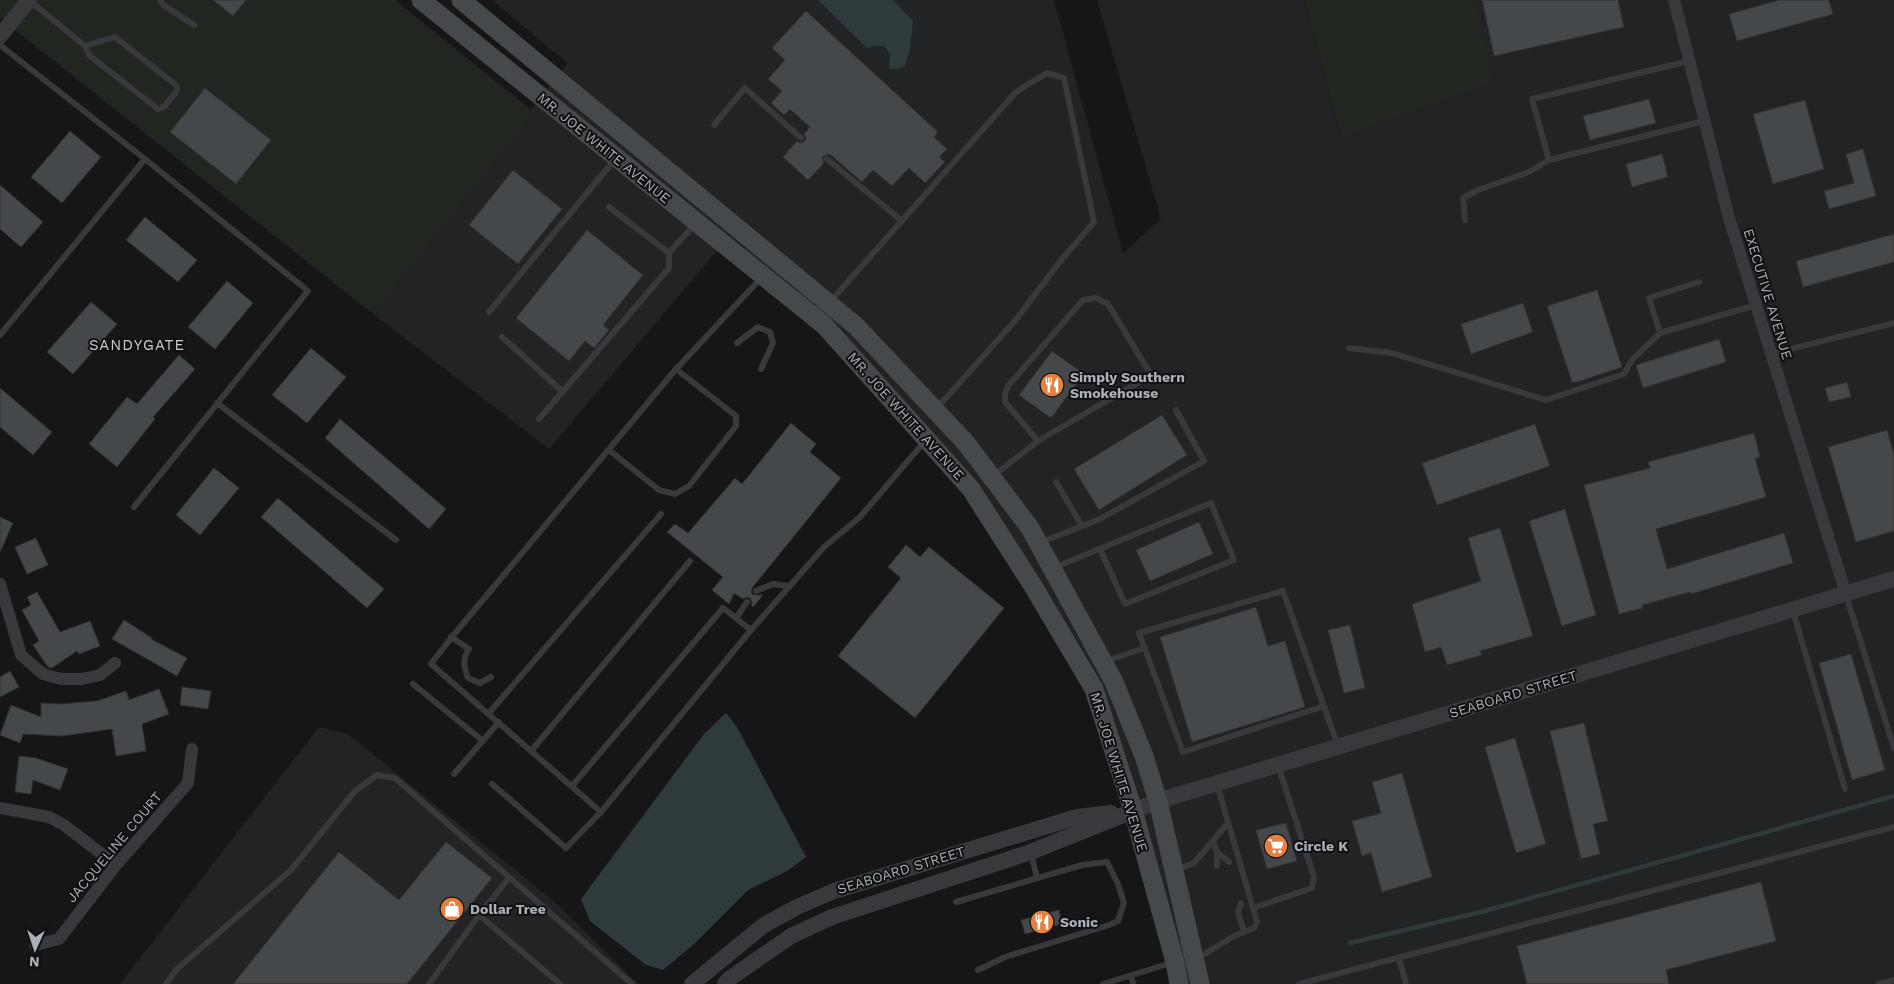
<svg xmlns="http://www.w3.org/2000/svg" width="1894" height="984" font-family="'Work Sans',sans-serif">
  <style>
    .built { fill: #222325 }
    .green { fill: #212720 }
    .water { fill: #2f3a3d }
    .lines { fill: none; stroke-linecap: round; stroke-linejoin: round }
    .stream { stroke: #2f3a3d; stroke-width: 4.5 }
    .building { fill: #45484b; stroke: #303133 }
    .service { stroke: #37393c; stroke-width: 6 }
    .minor { stroke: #37393c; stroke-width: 12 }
    .tertiary { stroke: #37393c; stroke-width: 16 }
    .secondary { stroke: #45494c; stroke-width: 19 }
    .labels { text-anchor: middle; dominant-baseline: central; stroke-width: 4; stroke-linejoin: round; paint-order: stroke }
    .street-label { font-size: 14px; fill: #a9b1b7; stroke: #111113 }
    .poi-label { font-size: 14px; font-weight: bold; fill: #a9b1b7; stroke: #111113; text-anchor: start }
    .neighbourhood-label { font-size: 15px; letter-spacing: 1px; fill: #c9cfd3; stroke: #111113 }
  </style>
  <rect width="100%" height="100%" fill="#161618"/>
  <g class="built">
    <path d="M492,0H1054L1123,253L1161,219L1097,0H1304L1341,137L1474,0H1894V984H1179L1094,689L971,489L824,325L722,245L549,449L373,314L567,63Z"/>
    <path d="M319,727L348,734L556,903L638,984H120Z"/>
  </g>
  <g class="green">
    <path d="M0,0H395L534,112L373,314L0,18Z"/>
    <path d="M1304,0H1474L1494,82L1341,137Z"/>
  </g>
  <g class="water">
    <path d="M818,0H893L913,21L910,49L905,66L897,69H889L890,54L884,46H874L867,48Z"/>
    <path d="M726,713L737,727L806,857L789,870L748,890L693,945L663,970L646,965L590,921L581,899L704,734Z"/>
  </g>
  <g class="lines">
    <path class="stream" d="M1350,943L1485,911L1894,796"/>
  </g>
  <g class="building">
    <path d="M213,0H246L233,16Z"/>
    <path d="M1482,0H1618L1624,27L1494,56Z"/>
    <path d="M1779,0H1829L1833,14L1737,41L1729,14Z"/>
    <path d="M806,11L938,132L934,137L947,149L939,157L945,162L925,183L909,168L892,186L873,170L862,182L831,155L827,154L822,158L824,163L808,180L783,157L797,141L800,143L804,142L806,139L804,134L810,127L790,109L784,115L771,103L782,91L768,79L785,60L772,48Z"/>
    <path d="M205,88L271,140L236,184L170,132Z"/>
    <path d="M1649,99L1656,123L1590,140L1583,116Z"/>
    <path d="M1805,100L1824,169L1773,184L1753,114Z"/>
    <path d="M70,131L101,157L62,203L31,177Z"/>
    <path d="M1863,149L1876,196L1829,209L1824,191L1854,183L1846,154Z"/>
    <path d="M1662,154L1668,177L1632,187L1626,164Z"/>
    <path d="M513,170L562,209L518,264L469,225Z"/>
    <path d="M0,185L43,222L21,247L0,229Z"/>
    <path d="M145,217L197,260L178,282L126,240Z"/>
    <path d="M587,230L643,275L603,325L609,330L594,348L585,341L569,361L516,318Z"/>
    <path d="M1894,234V262L1803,287L1796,261Z"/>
    <path d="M227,281L253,303L215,349L188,327Z"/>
    <path d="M1597,290L1622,367L1577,382H1572L1547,306Z"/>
    <path d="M91,302L117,324L73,374L47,352Z"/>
    <path d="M1523,303L1533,332L1471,354L1461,324Z"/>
    <path d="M1719,339L1726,362L1643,388L1636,365Z"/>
    <path d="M311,348L346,377L307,423L272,395Z"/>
    <path d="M1052,351L1084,374L1051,418L1019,395Z"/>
    <path d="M179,355L195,369L153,417L155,419L117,467L89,444L127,397L137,404Z"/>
    <path d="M1847,382L1851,397L1829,402L1825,388Z"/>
    <path d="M0,388L52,432L33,455L0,427Z"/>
    <path d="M1162,415L1187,455L1099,510L1074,469Z"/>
    <path d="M340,419L446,509L429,529L325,438Z"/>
    <path d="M791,423L816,444L810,452L841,478L752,588L751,592L753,595H763L753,607L751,605L752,602L750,598L747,597L743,599L734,593L729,604L712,590L723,577L667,532L675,524L688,533L735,478L742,484Z"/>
    <path d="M1535,424L1550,466L1437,505L1422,463Z"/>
    <path d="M1887,430L1894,454V531L1856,542L1828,447Z"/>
    <path d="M1754,433L1760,457L1755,458L1766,497L1656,529L1667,569L1784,533L1793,563L1691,594L1690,592L1642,605L1643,608L1619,614L1584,485L1650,468L1648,462Z"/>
    <path d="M214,468L239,488L200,535L176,515Z"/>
    <path d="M278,498L384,589L367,608L261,517Z"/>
    <path d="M1565,509L1596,615L1562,626L1529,521Z"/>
    <path d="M0,517L13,523L0,552Z"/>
    <path d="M1199,522L1213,554L1150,581L1136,550Z"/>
    <path d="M1500,528L1533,636L1480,651L1482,655L1447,665L1441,647L1425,652L1412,604L1481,581L1468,538Z"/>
    <path d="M36,538L48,565L27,574L15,547Z"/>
    <path d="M906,545L920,557L929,547L1004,608L915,718L838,656L901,578L888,567Z"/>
    <path d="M37,592L60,632L90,621L100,646L79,654L77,651L52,668L48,667L33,645L39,641L22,610L31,605L27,597Z"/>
    <path d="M1256,607L1268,646L1285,641L1305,707L1192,742L1160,637Z"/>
    <path d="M124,620L152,638L151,639L187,658L177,676L112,639Z"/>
    <path d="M1350,625L1365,688L1344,693L1328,630Z"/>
    <path d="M1851,654L1885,770L1852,780L1819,663Z"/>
    <path d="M10,671L19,687L0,697V677Z"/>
    <path d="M182,687L211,691L208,709L180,705Z"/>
    <path d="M159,689L169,714L142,724L146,751L116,756L112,729L62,736L23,734L20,743L0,735L11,705L41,717V703L60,704L97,701L126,691L129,700Z"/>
    <path d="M1584,723L1608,821L1593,824L1600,854L1581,859L1550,731Z"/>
    <path d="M1515,738L1546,844L1516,853L1485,747Z"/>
    <path d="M19,756L36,758L68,769L60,790L33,780L31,794L15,792Z"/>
    <path d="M1402,773L1432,877L1382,892L1371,853L1362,856L1352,821L1381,813L1372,782Z"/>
    <path d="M1286,823L1297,861L1267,869L1256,830Z"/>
    <path d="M446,842L492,878L407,984H233L339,852L399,900Z"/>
    <path d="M1761,882L1776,941L1666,970L1669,984H1527L1517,946Z"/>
    <path d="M1059,910L1062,924L1025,934L1021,920Z"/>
  </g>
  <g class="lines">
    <g class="service">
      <path d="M160,0L162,4L194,25"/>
      <path d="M30,1L85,46L89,55L158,109L164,107L177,91V86L115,37L85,46"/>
      <path d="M0,45L145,159L308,291L134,507"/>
      <path d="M1689,61L1532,99L1549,160L1704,121"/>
      <path d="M714,125L745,88L801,138"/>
      <path d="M827,159L902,221"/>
      <path d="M609,207L669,253L695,224"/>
      <path d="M1465,220L1463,198L1478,190L1529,172L1549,160"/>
      <path d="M1699,282L1649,298L1660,333L1756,305"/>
      <path d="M829,303L1016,92L1047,73L1064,78L1094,222L1062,259L1014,322L936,409"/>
      <path d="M489,312L615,159"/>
      <path d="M0,335L145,159"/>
      <path d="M502,337L563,392"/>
      <path d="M737,343L758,327L770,332L773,343L761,369"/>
      <path d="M1349,348L1392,353L1546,400L1624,374L1632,360L1660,333"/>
      <path d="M1771,354L1894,323"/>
      <path d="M217,403L396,540"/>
      <path d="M539,419L669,268V253"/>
      <path d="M609,450L659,490L675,494L689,486L736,426V416L676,369"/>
      <path d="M993,476L1038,441L1151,375L1108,304L1096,298L1083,300L1008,386L1005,394V402L1038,441"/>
      <path d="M1056,482L1082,526"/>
      <path d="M1039,543L1100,519L1204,461L1176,410"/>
      <path d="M1053,568L1211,503L1234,560L1125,604L1100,549"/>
      <path d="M756,591L773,584L789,586"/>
      <path d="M1846,595L1894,748"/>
      <path d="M1793,611L1845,789"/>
      <path d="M736,618L747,602"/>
      <path d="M451,637L469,649C462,659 464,667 468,678L480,683L491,677"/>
      <path d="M1106,661L1145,648"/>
      <path d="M413,684L483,741"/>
      <path d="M1324,706L1183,752L1139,633L1283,591L1338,746"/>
      <path d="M489,713L661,514"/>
      <path d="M532,750L690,561"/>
      <path d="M454,774L499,722"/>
      <path d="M492,784L566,848L601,812L431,664L451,638L676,369L762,277"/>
      <path d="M572,786L723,608L751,630"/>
      <path d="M601,812L751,630L824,547L860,517L925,441"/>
      <path d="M1213,841L1217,852V866"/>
      <path d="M1217,852L1229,862"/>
      <path d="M1029,853L1032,857L1037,878"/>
      <path d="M1176,870L1194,863L1228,823"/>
      <path d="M956,902L1082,865L1107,862L1118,884L1124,903L1118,921L1109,925L1005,957L978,970"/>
      <path d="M1241,903L1238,912L1244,932"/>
      <path d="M1253,908L1312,888L1314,877L1278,765"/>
      <path d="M479,915L560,984"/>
      <path d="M1198,958L1234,936L1254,928L1257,922L1217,784"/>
      <path d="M1399,958L1406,984"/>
      <path d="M1131,976L1133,984"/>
      <path d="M166,984L177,969L291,870L355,791L377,775L395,778L632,984"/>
      <path d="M429,984L479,915L509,878"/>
      <path d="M1103,984L1174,962"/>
      <path d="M1299,984L1894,827"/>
      <path d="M1879,984L1894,980"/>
    </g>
    <g class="minor">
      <path d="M1674,0L1729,218L1846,594"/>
      <path d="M0,584L21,655L43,674L61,679H82L100,675L115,663"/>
      <path d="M0,808L49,817L64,825L116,865"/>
      <path d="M35,945L59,939L116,865L188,783L192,749"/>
    </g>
    <g class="tertiary">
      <path d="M0,36L29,0"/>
      <path d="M692,984L764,925L797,907L834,891L1077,817L1111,813"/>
      <path d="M725,984L729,979L791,936L832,917L1028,853L1158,801L1894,579"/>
    </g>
    <g class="secondary">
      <path d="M421,0L824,325L971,489L1033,586L1094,689L1133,810L1175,962L1179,984"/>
      <path d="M461,0L856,326L966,443L1030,528L1114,682L1144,756L1158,801L1200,984"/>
    </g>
  </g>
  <defs>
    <g id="restaurant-disc" transform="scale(1.25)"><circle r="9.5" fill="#e6803f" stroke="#111113"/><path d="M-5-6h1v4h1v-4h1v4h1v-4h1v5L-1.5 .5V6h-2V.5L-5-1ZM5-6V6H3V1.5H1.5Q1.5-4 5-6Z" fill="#fff"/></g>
    <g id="supermarket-disc" transform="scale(1.25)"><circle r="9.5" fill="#e6803f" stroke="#111113"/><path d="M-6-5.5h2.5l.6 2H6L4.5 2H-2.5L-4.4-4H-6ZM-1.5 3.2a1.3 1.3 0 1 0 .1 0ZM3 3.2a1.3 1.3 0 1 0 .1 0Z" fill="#fff"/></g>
    <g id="shop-disc" transform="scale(1.25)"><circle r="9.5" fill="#e6803f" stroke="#111113"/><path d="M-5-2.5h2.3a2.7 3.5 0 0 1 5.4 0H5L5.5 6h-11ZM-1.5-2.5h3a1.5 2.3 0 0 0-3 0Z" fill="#fff"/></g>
  </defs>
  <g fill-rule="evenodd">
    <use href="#restaurant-disc" x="1052" y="385"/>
    <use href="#supermarket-disc" x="1276" y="846"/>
    <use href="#shop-disc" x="452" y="909"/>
    <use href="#restaurant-disc" x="1042" y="922"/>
  </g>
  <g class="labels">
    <g class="street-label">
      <text transform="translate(604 148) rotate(39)">MR. JOE WHITE AVENUE</text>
      <text transform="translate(1768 294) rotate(73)">EXECUTIVE AVENUE</text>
      <text transform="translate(906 416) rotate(48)">MR. JOE WHITE AVENUE</text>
      <text transform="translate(1513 694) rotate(-17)">SEABOARD STREET</text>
      <text transform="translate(1119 772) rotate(73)">MR. JOE WHITE AVENUE</text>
      <text transform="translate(114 847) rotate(-50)">JACQUELINE COURT</text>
      <text transform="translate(901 870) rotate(-17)">SEABOARD STREET</text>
    </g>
    <g class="poi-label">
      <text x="1070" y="377">Simply Southern<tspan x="1070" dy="16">Smokehouse</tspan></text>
      <text x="1294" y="846">Circle K</text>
      <text x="470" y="909">Dollar Tree</text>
      <text x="1060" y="922">Sonic</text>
    </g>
    <g class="neighbourhood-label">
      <text x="137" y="345">SANDYGATE</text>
    </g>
  </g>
  <g transform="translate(35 949) rotate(183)" stroke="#111113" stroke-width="4" paint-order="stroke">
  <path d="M0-4L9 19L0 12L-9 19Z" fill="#a9b1b7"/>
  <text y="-8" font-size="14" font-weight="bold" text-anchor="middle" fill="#a9b1b7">N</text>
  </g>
</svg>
